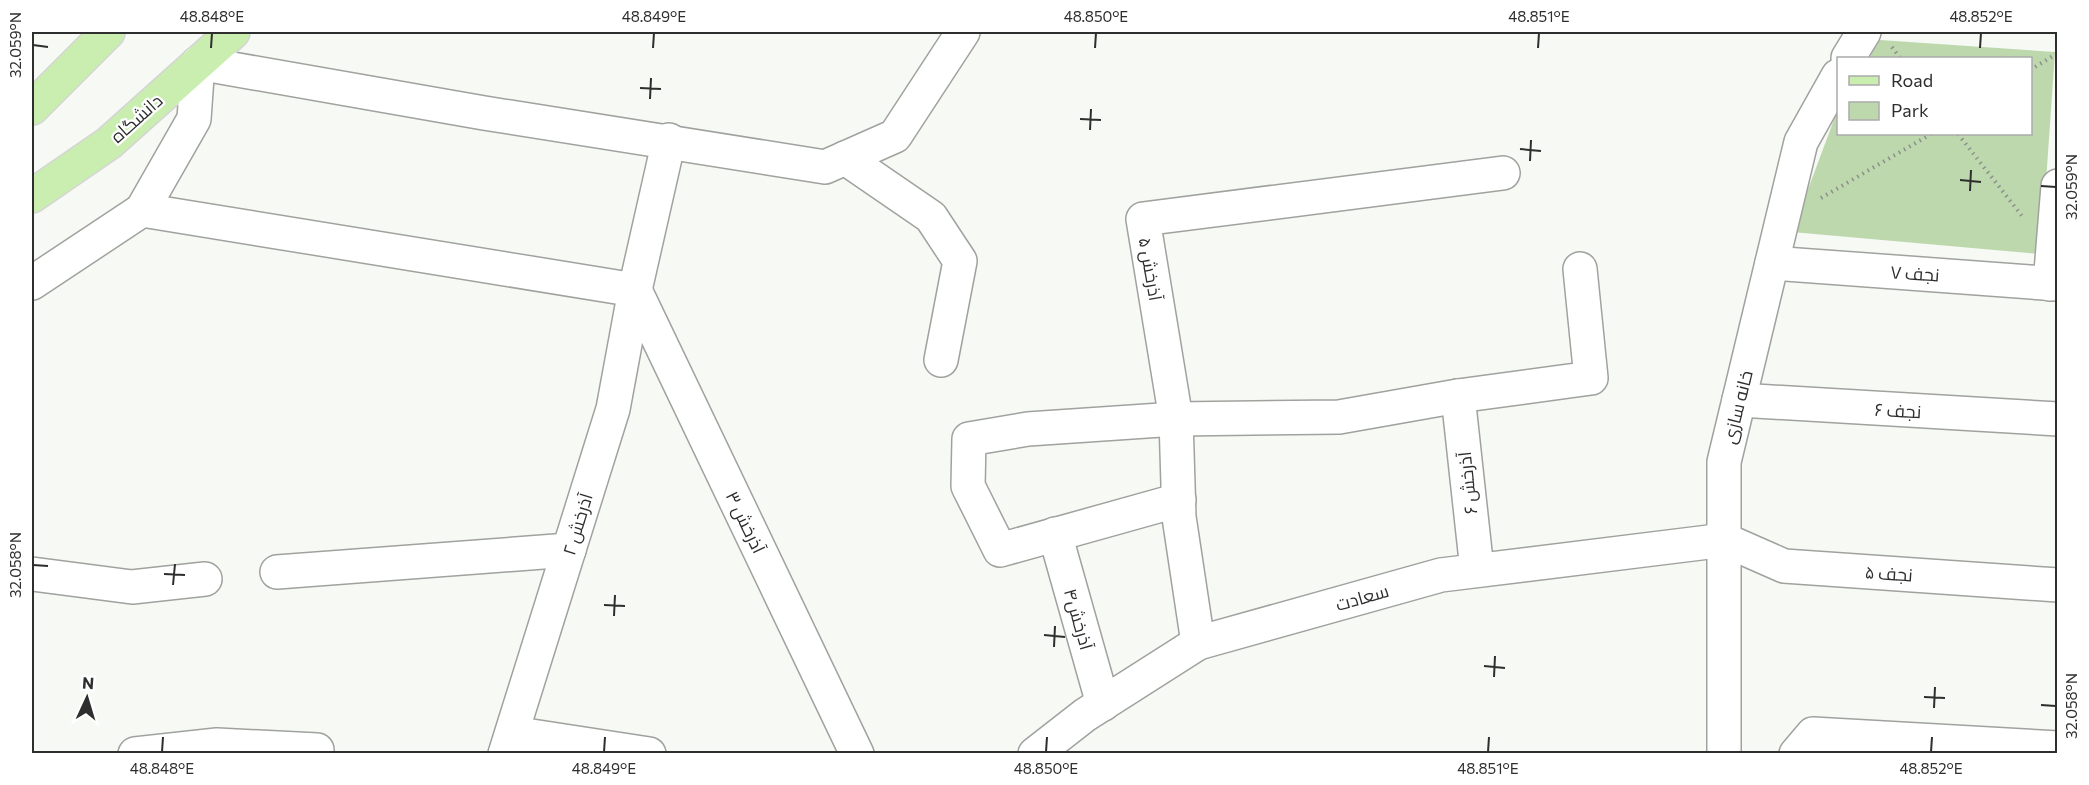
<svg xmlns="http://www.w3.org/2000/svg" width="2089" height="785" font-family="Commissioner,Cairo,sans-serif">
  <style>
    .green { fill: #bed8ae }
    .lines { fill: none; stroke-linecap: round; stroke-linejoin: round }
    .minor-casing { stroke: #a0a29e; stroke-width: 36 }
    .major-casing { stroke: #d5d5d5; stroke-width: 36 }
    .path { stroke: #8d8f8c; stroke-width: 4; stroke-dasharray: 1.5 4.5; stroke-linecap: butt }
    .minor { stroke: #fff; stroke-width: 33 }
    .major { stroke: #caeeb0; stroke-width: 33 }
    .ticks { fill: none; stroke: #2d2e2d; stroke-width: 2 }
    .labels { text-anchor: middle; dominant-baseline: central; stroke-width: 4.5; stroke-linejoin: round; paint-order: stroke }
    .street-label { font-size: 18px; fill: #2d2e2d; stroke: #fff }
    .neatline { fill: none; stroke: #2d2e2d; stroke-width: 2 }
    .ticks-label { font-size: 15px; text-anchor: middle; fill: #2d2e2d }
  </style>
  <rect width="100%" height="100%" fill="#f6f9f4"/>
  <path class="green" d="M1880,40L2055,52L2041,254L1792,232L1838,109V134H2030V58H1869Z"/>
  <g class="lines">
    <g class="minor-casing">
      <g id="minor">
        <path d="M1848,58L1864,32"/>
        <path d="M845,158L931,217L960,261L941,360"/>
        <path d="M142,210L194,119L198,63L484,113L825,167L895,136L963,32"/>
        <path d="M1772,263L2058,284"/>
        <path d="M32,283L142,210L635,290"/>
        <path d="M2050,284L2058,186"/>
        <path d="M635,290L857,754"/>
        <path d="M1458,396L1477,570"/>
        <path d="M1739,400L2058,419"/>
        <path d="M1179,500L1000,550L968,486L969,439L1028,429L1176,419L1339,417L1458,396L1591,378L1580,269"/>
        <path d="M1055,534L1103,704"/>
        <path d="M1725,540L1784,566L2058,585"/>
        <path d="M277,572L569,550"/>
        <path d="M32,574L132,587L205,579"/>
        <path d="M1198,643L1179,517L1176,419L1143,219L1503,173"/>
        <path d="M512,733L649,754"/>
        <path d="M135,754L217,745L317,750V754"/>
        <path d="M505,754L613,409L635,290L669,140"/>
        <path d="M1035,754L1085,715L1198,643L1441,575L1725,540"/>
        <path d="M1724,754V462L1801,142L1838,76"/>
        <path d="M1796,754L1813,734L2058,748"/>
      </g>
    </g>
    <g class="major-casing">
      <g id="major">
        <path d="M32,108L108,32"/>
        <path d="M32,196L109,143L233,32"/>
      </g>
    </g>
    <g class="path">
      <path d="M1892,47L1900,58"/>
      <path d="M2030,70L2058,53"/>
      <path d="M1958,134L2022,216"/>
      <path d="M1821,198L1931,134"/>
    </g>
    <use href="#minor" class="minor"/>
    <use href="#major" class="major"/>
  </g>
  <path class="ticks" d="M33,45L48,47M211,48L212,33M653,48L654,33M1095,48L1096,33M1538,48L1539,33M1980,48L1981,33M640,88L661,89M650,99L651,78M1080,119L1101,120M1090,130L1091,109M1520,149L1541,151M1530,161L1531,140M1960,180L1981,182M2041,186L2056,187M1970,191L1971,170M33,565L48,566M164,574L185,575M173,585L175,564M604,605L625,606M614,616L615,595M1044,635L1065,637M1054,647L1055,626M1484,666L1505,668M1494,677L1495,656M1924,697L1945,698M2041,705L2056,706M1934,708L1935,687M162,752L163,737M604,752L605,737M1046,752L1047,737M1488,752L1489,737M1931,752L1932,737"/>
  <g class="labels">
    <g class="street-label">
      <text transform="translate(136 118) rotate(-42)">دانشگاه</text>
      <text transform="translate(1151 269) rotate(80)">آذرخش ۵</text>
      <text transform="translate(1915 273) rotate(4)">نجف ۷</text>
      <text transform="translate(1737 407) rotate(-76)">خانه سازی</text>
      <text transform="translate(1898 410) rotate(3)">نجف ۶</text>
      <text transform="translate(1467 483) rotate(-96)">آذرخش ۶</text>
      <text transform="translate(746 522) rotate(64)">آذرخش ۳</text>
      <text transform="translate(577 524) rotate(-73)">آذرخش ۲</text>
      <text transform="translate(1889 573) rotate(4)">نجف ۵</text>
      <text transform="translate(1362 597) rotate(-16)">سعادت</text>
      <text transform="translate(1079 619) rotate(74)">آذرخش۴</text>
    </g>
  </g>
  <rect width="2089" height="785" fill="none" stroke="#ffffff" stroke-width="66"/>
  <rect x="1837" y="57" width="195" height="78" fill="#ffffff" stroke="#ababab" stroke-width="1.5"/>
  <rect x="1849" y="76" width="30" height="9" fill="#caeeb0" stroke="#ababab" stroke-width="1.5"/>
  <text x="1891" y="87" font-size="18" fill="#2d2e2d">Road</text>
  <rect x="1849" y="102" width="30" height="18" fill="#bed8ae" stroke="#ababab" stroke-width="1.5"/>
  <text x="1891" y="117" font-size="18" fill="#2d2e2d">Park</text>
  <g transform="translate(87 698) rotate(4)" stroke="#ffffff" stroke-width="4.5" paint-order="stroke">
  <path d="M0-4.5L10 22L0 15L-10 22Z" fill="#2d2e2d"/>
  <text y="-9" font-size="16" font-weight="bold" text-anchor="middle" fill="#2d2e2d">N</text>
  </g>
  <rect x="33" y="33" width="2023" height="719" class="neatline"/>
  <g class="ticks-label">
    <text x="212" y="22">48.848°E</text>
    <text x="654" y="22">48.849°E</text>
    <text x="1096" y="22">48.850°E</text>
    <text x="1539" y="22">48.851°E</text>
    <text x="1981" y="22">48.852°E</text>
    <text transform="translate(16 45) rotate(-90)" y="5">32.059°N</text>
    <text transform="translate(2072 187) rotate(-90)" y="5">32.059°N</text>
    <text transform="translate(16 565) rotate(-90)" y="5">32.058°N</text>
    <text transform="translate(2072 706) rotate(-90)" y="5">32.058°N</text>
    <text x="162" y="774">48.848°E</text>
    <text x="604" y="774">48.849°E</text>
    <text x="1046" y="774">48.850°E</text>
    <text x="1488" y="774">48.851°E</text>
    <text x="1931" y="774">48.852°E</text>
  </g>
</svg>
